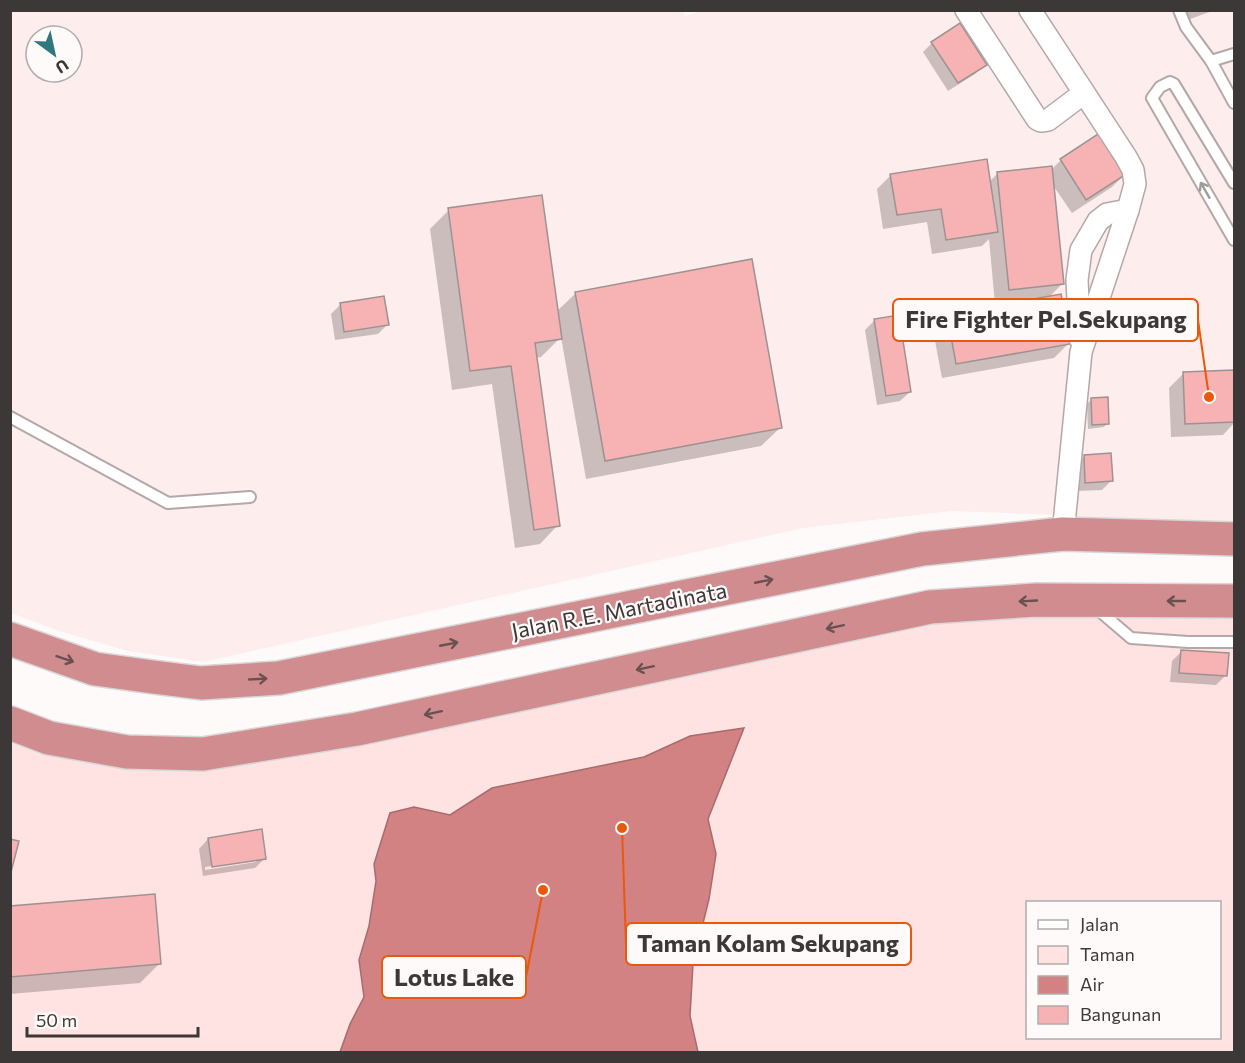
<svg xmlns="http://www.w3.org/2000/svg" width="1245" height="1063" font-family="Commissioner,sans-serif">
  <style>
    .built { fill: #fdedec; fill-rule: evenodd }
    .green { fill: #ffe3e2; fill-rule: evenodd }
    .water { fill: #d38283; stroke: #a66c6c; stroke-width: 1.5 }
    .shadow { fill: #0003; fill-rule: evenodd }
    .building { fill: #f7b3b3; stroke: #9d9292; stroke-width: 1.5 }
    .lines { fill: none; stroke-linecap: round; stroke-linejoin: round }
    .service-casing { stroke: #b3a8a7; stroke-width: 14 }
    .minor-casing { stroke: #b3a8a7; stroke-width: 24 }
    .trunk-casing { stroke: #d8d7d7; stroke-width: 36 }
    .service { stroke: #fff; stroke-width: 10 }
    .minor { stroke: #fff; stroke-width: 21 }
    .trunk { stroke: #d08c8e; stroke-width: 33 }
    .oneway { stroke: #9e9c9c }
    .oneway2 { stroke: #695152 }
    .labels { text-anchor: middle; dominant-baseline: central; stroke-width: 4.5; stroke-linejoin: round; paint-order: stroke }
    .street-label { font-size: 22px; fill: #3d3838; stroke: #fffafa }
    .leader { fill: none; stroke: #e8590c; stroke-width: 2 }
    .callout-dot { fill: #e8590c; stroke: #fffafa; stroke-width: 2 }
    .callout { fill: #fffafa; stroke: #e8590c; stroke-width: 2 }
    .callout-label { font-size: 24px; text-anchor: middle; font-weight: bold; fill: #3d3838 }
  </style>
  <rect width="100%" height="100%" fill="#fffafa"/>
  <path class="built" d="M683,10L685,16L705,10L1234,11V526L1058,515L952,511L803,528L203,662L128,651L59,631L11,613L10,11ZM36,36H72V72H36Z"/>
  <path class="green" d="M1234,601V1052H11L10,723L203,754L930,607ZM1028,902H1220V1038H1028Z"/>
  <path class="water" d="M744,728L708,819L716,854L709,899L693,964L690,1016L698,1052H340L350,1024L364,997L359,960L369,926L376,881L374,864L390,813L414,807L450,815L492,788L644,757L690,736Z"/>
  <g class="shadow">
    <path d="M1178,10H1215L1182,22Z"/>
    <path d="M932,43L985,64L975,74L948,91L923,52Z"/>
    <path d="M1101,134L1126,173L1112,187L1072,213L1052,184L1062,284L1049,297L1068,344L1054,358L942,378L933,330L948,315L1007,305V302L995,304L989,239L982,246L932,254L927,222L883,229L877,189L891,175L989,182L998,173L1053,168L1061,160Z"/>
    <path d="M449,210L556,312L576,293L780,428L761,446L586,479L561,337L541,357L535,358L558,525L540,544L515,548L492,384L452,390L430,229Z"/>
    <path d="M341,304L387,325L378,334L335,340L331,314Z"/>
    <path d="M874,321L910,392L900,401L877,405L865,330Z"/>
    <path d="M1234,372V423L1223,435L1171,437L1169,388L1183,374Z"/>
    <path d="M1092,399L1108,423L1104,427L1088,429L1087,404Z"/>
    <path d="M1085,456L1111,481L1102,490L1077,491L1075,465Z"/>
    <path d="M1181,652L1226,675L1216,685L1170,682L1172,661Z"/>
    <path d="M208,839L265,858L255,868L203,876L199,849ZM256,859V862L205,870V867Z"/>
    <path d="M10,908L159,964L140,983L10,994Z"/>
  </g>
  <g class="building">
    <path d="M960,23L987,65L958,83L931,42Z"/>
    <path d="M1101,132L1128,173L1086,200L1060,159Z"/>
    <path d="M987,159L998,232L946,240L941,209L897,215L890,174Z"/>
    <path d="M1052,166L1064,284L1009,290L997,172Z"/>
    <path d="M542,195L562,339L535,343L560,526L534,530L511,366L470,371L448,208Z"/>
    <path d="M752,259L782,428L605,461L575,292Z"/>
    <path d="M1061,294L1070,344L956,364L947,314Z"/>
    <path d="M384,296L389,325L344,332L340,303Z"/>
    <path d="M899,315L911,392L886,396L874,319Z"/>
    <path d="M1234,370V422L1185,424L1183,372Z"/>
    <path d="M1108,397L1109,424L1092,425L1091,398Z"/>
    <path d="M1111,453L1113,481L1085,483L1084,455Z"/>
    <path d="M1181,650L1229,653L1227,676L1179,673Z"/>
    <path d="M262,829L266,859L212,867L208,838Z"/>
    <path d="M10,839L19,841L10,876Z"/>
    <path d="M155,894L161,964L10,977V906Z"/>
  </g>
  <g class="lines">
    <g class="service-casing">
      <g id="service">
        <path d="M1179,10L1186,27L1211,61L1234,103"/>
        <path d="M1211,61L1234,54"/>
        <path d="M1234,183L1174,84L1170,82L1160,87L1152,98L1234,240"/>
        <path d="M10,417L168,503L250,497"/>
        <path d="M1096,608L1131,638L1188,642H1234"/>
      </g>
    </g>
    <g class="minor-casing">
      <g id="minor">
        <path d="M966,10L1037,119L1041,121L1048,120L1084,93"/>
        <path d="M1030,10L1126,157L1133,170L1135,184L1128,210L1081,352L1063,534"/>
        <path d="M1080,339L1077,280L1081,250L1098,221L1107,214L1128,210"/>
      </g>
    </g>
    <g class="trunk-casing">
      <g id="trunk">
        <path d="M10,639L95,669L153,677L201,683L279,678L922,549L1063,534L1234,539"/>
        <path d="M10,723L49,738L127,752L203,754L357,729L930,607L1036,600L1234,601"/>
      </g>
    </g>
    <use href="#service" class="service"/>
    <use href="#minor" class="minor"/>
    <use href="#trunk" class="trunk"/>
  </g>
  <defs><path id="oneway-shaft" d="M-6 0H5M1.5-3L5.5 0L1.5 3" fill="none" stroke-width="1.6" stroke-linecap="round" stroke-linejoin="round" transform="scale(1.5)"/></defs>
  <use class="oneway" href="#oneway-shaft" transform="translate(1205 190) rotate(-120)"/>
  <g class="oneway2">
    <use href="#oneway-shaft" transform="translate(764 581) rotate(-11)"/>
    <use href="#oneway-shaft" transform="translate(1028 601) rotate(177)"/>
    <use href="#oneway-shaft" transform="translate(1176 601) rotate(-180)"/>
    <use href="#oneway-shaft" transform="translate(835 627) rotate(168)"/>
    <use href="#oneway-shaft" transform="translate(449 644) rotate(-11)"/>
    <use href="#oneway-shaft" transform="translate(65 659) rotate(19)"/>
    <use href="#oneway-shaft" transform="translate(645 668) rotate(168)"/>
    <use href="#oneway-shaft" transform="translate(258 679) rotate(-3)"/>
    <use href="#oneway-shaft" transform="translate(433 713) rotate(168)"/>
  </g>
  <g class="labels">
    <g class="street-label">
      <text transform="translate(619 610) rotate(-11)">Jalan R.E. Martadinata</text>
    </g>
  </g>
  <path class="leader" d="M1209 397L1198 320M622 828L626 944M543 890L526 977"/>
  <g class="callout-dot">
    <circle cx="1209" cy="397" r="6"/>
    <circle cx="622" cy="828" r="6"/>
    <circle cx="543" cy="890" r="6"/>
  </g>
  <g class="callout">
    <rect x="893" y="299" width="305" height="42" rx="6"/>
    <rect x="626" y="923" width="285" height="42" rx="6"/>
    <rect x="382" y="956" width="144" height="42" rx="6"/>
  </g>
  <g class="callout-label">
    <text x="1046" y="328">Fire Fighter Pel.Sekupang</text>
    <text x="768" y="952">Taman Kolam Sekupang</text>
    <text x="454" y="986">Lotus Lake</text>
  </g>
  <rect width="1245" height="1063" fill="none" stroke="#3d3838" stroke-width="24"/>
  <rect x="1026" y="901" width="195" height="138" fill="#fffafa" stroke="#b1acac" stroke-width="1.5"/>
  <rect x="1038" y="920" width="30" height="9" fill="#ffffff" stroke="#b1acac" stroke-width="1.5"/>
  <text x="1080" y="931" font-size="18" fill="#3d3838">Jalan</text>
  <rect x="1038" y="946" width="30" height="18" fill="#ffe3e2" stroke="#b1acac" stroke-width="1.5"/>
  <text x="1080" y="961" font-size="18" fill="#3d3838">Taman</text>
  <rect x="1038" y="976" width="30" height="18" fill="#d38283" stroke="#b1acac" stroke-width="1.5"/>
  <text x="1080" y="991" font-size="18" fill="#3d3838">Air</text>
  <rect x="1038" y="1006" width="30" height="18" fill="#f7b3b3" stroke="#b1acac" stroke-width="1.5"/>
  <text x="1080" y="1021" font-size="18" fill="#3d3838">Bangunan</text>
  <g transform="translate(54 54) rotate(147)"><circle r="28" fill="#fffafa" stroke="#b1acac" stroke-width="1.5"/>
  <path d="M0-4.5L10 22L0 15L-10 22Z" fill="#2f787b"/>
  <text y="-9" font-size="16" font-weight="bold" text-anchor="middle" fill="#3d3838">U</text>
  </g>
  <path d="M27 1027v9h171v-9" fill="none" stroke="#3d3838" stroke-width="3"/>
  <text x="36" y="1027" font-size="18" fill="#3d3838" stroke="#fffafa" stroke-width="4.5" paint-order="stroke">50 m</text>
</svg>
